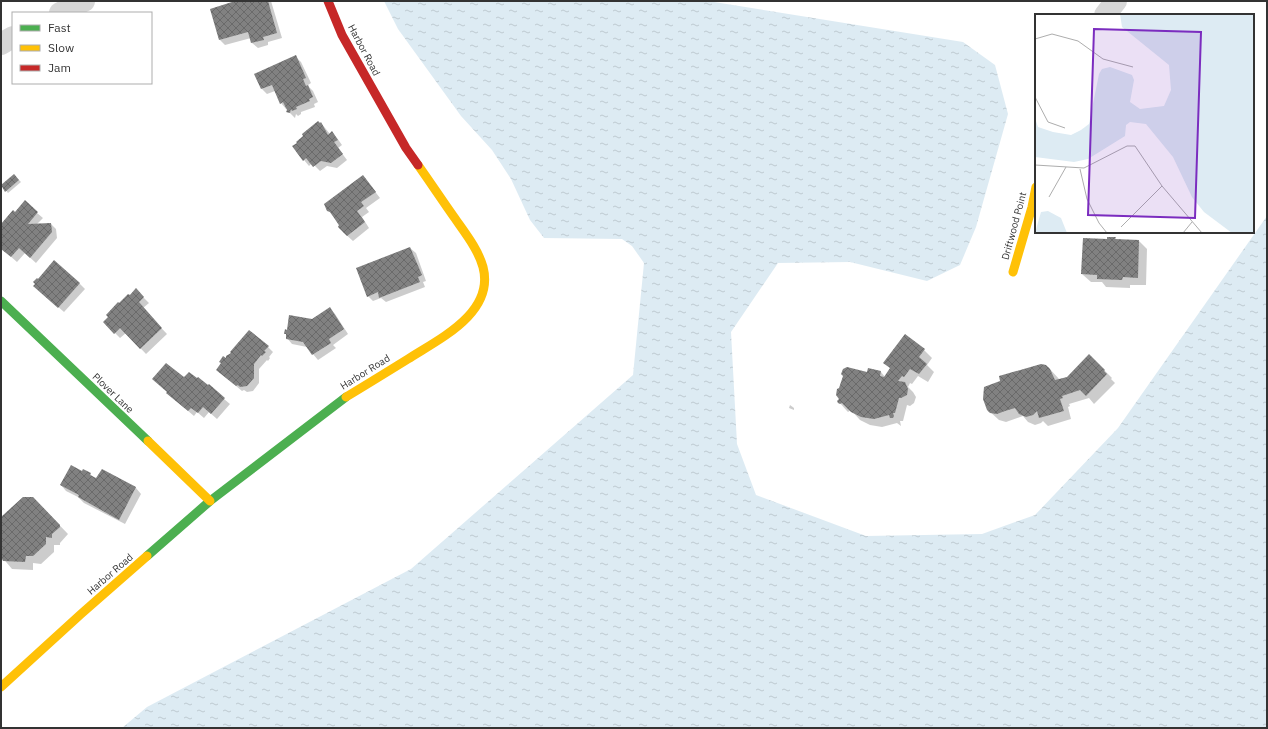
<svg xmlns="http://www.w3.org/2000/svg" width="1268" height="729" font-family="'IBM Plex Sans',sans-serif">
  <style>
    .water { fill: url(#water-ripples) }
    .shadow { fill: #0003 }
    .building { fill: url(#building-cross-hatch) }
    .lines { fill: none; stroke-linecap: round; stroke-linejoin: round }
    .street { stroke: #d7d7d7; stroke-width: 22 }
    .fast { stroke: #4caf50; stroke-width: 9 }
    .slow { stroke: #ffc107; stroke-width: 9 }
    .jam { stroke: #c62828; stroke-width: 9 }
    .labels { text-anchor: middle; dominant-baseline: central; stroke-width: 4; stroke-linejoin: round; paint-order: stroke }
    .street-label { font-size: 10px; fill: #333; stroke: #fff }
    .inset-road { fill: none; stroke: #adadad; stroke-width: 1 }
    .view { fill: #7b2cbf; fill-opacity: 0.15; stroke: #7b2cbf; stroke-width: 2 }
    .inset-edge { fill: none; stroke: #333; stroke-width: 2 }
  </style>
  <defs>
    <pattern id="water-ripples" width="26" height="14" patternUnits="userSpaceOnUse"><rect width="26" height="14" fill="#ddebf3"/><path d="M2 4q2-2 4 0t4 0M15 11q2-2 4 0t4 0" fill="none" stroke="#becad1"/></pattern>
    <pattern id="building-cross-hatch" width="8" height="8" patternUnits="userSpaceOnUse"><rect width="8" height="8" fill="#818181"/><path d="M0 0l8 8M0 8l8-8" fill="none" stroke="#6a6a6a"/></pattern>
  </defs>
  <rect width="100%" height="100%" fill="#fff"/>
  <path class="water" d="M384,1H708L963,42L995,65L1008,114L976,227L960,265L927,281L850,262L778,263L731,332L737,444L756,495L866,536L982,534L1035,515L1118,428L1267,216V728H122L147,707L411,569L633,375L644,263L632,246L622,239L544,238L530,220L511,179L492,150L461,116L398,29Z"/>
  <g class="shadow">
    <path d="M232,1H271L282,38L268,42V45L258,48L252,43L251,38L225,45L220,40L212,9L233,3Z"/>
    <path d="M296,57L301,62L311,83L308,85L309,87L313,91L318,102L314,104L315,107L301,112V114L298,116L296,114L295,118L288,111L287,108L286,109L281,103L275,91L267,94L262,89L255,74Z"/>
    <path d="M321,123L330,134L332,133L337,138L342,145L338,148L347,160L337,168L327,166L320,171L312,163L309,166L304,160Z"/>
    <path d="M14,175L21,182L8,193L2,186Z"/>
    <path d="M363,176L380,198L366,208L369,212L362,217L369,228L353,241L343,232L333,216L328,210Z"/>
    <path d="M15,213H37L43,218L37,224H51L56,229L57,238L36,263L25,253L17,262L1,248V225Z"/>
    <path d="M1115,238L1117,240L1139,241L1147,249L1146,285H1130V288L1106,287L1102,282H1091L1082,274Z"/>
    <path d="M410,248L416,253L426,281L423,282L425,287L386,302L381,298L373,301L368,296Z"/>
    <path d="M79,283L85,289L64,312L40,291Z"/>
    <path d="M136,290L149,303L143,308L147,313L167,334L146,354L126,333L120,338L104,322L109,317L115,307Z"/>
    <path d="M330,309L335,314L348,334L333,345L336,348L318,360L307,347L292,344L287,338V335L285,333L288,331L313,320Z"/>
    <path d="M905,336L924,350L932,358L927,365L934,372L928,382L918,376L912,384L910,383L908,387L913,392L916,397L914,403L910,406L907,405L903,421H900L901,426L897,423L882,427L870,425L860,420L851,410L848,412L847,411L839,402L868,374L869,369L881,372L885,377L891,369L885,363Z"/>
    <path d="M268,347L273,352L269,357L270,358L268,361L267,360L259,369V383L253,391L247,392L244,390L242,391L223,375L226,360Z"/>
    <path d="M1089,355L1112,378L1111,379L1115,383L1094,404L1089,398L1069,404L1070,406L1068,407L1071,419L1048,426L1043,421L1041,423L1035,425L1028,422L1023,416L1006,422L999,420L988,410L1048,367L1060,380L1067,378Z"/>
    <path d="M184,379L224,399L230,404L217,419L209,412L204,418L197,412L194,416L167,393Z"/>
    <path d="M790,405L794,408V410L789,408Z"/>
    <path d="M102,470L136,488L141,494L125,524L84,503L78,497L66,491L61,485L83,472L90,474L97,480Z"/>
    <path d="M41,506L68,534L60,543V545H54V552L41,564L33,563V570L12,569L1,556V518Z"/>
  </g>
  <g class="building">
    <path d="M231,1H268L277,33L263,37L264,40L251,43L248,32L219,40L210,9L232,2Z"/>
    <path d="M296,55L306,78L303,79L306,86L308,85L313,97L309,99L310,101L296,107L297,109L292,111L291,109L290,113L286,112L287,110L283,102L280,104L272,85L261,89L254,74Z"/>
    <path d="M318,121L320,123L321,122L328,135L332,131L338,140L334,142L343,154L331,163L321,161L313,167L306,158L303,161L292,146L297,143L296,142L303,136L302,134Z"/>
    <path d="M14,174L19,180L5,192L1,185Z"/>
    <path d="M363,175L376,192L361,202L364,206L357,211L365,222L347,236L338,227L339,225L330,212L327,211L324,204Z"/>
    <path d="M25,200L38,212L28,224L51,223L52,232L30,258L19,248L11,257L1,249V224L13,210L15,212Z"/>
    <path d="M1107,237H1116L1115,239L1139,240L1138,278L1123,277L1122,280L1097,279V275L1081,274L1083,238L1107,239Z"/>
    <path d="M410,247L422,275L418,277L420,282L379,298L378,292L367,297L356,268Z"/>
    <path d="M54,260L80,283L58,308L33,286L35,284L33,282L37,278L38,279Z"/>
    <path d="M136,288L144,297L139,302L162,328L140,349L120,328L114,334L103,322L108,317L106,315L118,302L119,303L128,294L130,295Z"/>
    <path d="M330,307L344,329L329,339L331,343L312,355L303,342L286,339V334H284L285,329L287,330L289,315L312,319Z"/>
    <path d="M249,330L269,346L264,351L266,352L262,356L261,355L254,364V378L247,386L240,387L238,385L236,386L216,370L221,363L219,362L223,356L226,358V356L231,353L230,352Z"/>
    <path d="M905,334L925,349L919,357L927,364L919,374L910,369L904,377L902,376L898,381L905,382L908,389L907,395L901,398H899L895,413H893L894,416L893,418H890L889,415L874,419L861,417L851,412L842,403L840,404L838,403L837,401L839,399L836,395L837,389L839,388L843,376L841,374L843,369L847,367L867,372L868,368L881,371L880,376L884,377L890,368L883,363Z"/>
    <path d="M1089,354L1105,370L1104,371L1107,374L1086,396L1080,390L1062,396L1063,398L1060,399L1064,411L1039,418L1037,411L1033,415L1026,417L1019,414L1015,408L1005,411L997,414L990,413L987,410L983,399L984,387L1000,381L999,376L1041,364L1046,365L1050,369L1055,380L1067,377Z"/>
    <path d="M166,363L184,377L189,372L197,378L198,377L208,385L209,384L225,398L211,414L203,407L198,413L191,408L188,411L166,393L167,392L152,379Z"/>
    <path d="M71,465L82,471L83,469L91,473L90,475L96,478L102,469L136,487L119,520L78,497L79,495L60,485Z"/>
    <path d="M23,497H33L60,525V527L52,534V538L46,537V544L33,556H26L25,562L3,561L1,557V517Z"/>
  </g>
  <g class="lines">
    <g class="street">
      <path d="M60,13L84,1"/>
      <path d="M1105,15L1116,1"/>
      <path d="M1,44L13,37"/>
    </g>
    <g class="fast">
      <path d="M1,301L148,441"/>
      <path d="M147,556L210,501L346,397"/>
    </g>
    <g class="slow">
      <path d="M1013,272L1032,207L1036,187"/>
      <path d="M346,397C366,385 387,372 408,359C439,339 495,313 483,267C478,249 465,233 454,217C442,200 430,182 418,165"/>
      <path d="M148,441L210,501"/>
      <path d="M1,687L81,614L147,556"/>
    </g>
    <path class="jam" d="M328,1L342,35L406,148L418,165"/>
  </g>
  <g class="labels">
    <g class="street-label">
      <text transform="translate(364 50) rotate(62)">Harbor Road</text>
      <text transform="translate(1014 226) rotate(-75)">Driftwood Point</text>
      <text transform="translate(365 372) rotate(-32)">Harbor Road</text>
      <text transform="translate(113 393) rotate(44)">Plover Lane</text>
      <text transform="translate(110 574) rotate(-41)">Harbor Road</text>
    </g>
  </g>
  <g transform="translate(1035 14)">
    <rect width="219" height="219" fill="#fff"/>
    <path d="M85,0H219V219H197L169,198L157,183L138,143L111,110L95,108L91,111L90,122L53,145L39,148L0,143V104L3,113L18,118L36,121L46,116L54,110L64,60L67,55L75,53L97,61L99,66L95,88L105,95L129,92L136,76L134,51L87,13ZM13,197L26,204L32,219H0L6,198Z" fill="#ddebf3"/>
    <path class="inset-road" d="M0,25L17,20L43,27L68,45L98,53M0,83L13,108L30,114M0,151L49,154L92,132H100L127,172L167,219M45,155L52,185L64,209L72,219M14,183L31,153M86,213L127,172M148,219L157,208"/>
    <path class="view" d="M59,15L166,18L160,204L53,201Z"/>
    <rect width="219" height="219" class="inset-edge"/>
  </g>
  <rect width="1268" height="729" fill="none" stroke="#333333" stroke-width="4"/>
  <rect x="12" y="12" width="140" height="72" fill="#ffffff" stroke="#adadad"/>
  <rect x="20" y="25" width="20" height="6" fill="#4caf50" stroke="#adadad"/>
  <text x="48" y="32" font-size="12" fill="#333333">Fast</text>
  <rect x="20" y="45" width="20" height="6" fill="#ffc107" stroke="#adadad"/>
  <text x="48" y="52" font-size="12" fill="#333333">Slow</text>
  <rect x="20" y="65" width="20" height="6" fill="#c62828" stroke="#adadad"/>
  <text x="48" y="72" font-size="12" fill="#333333">Jam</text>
</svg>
